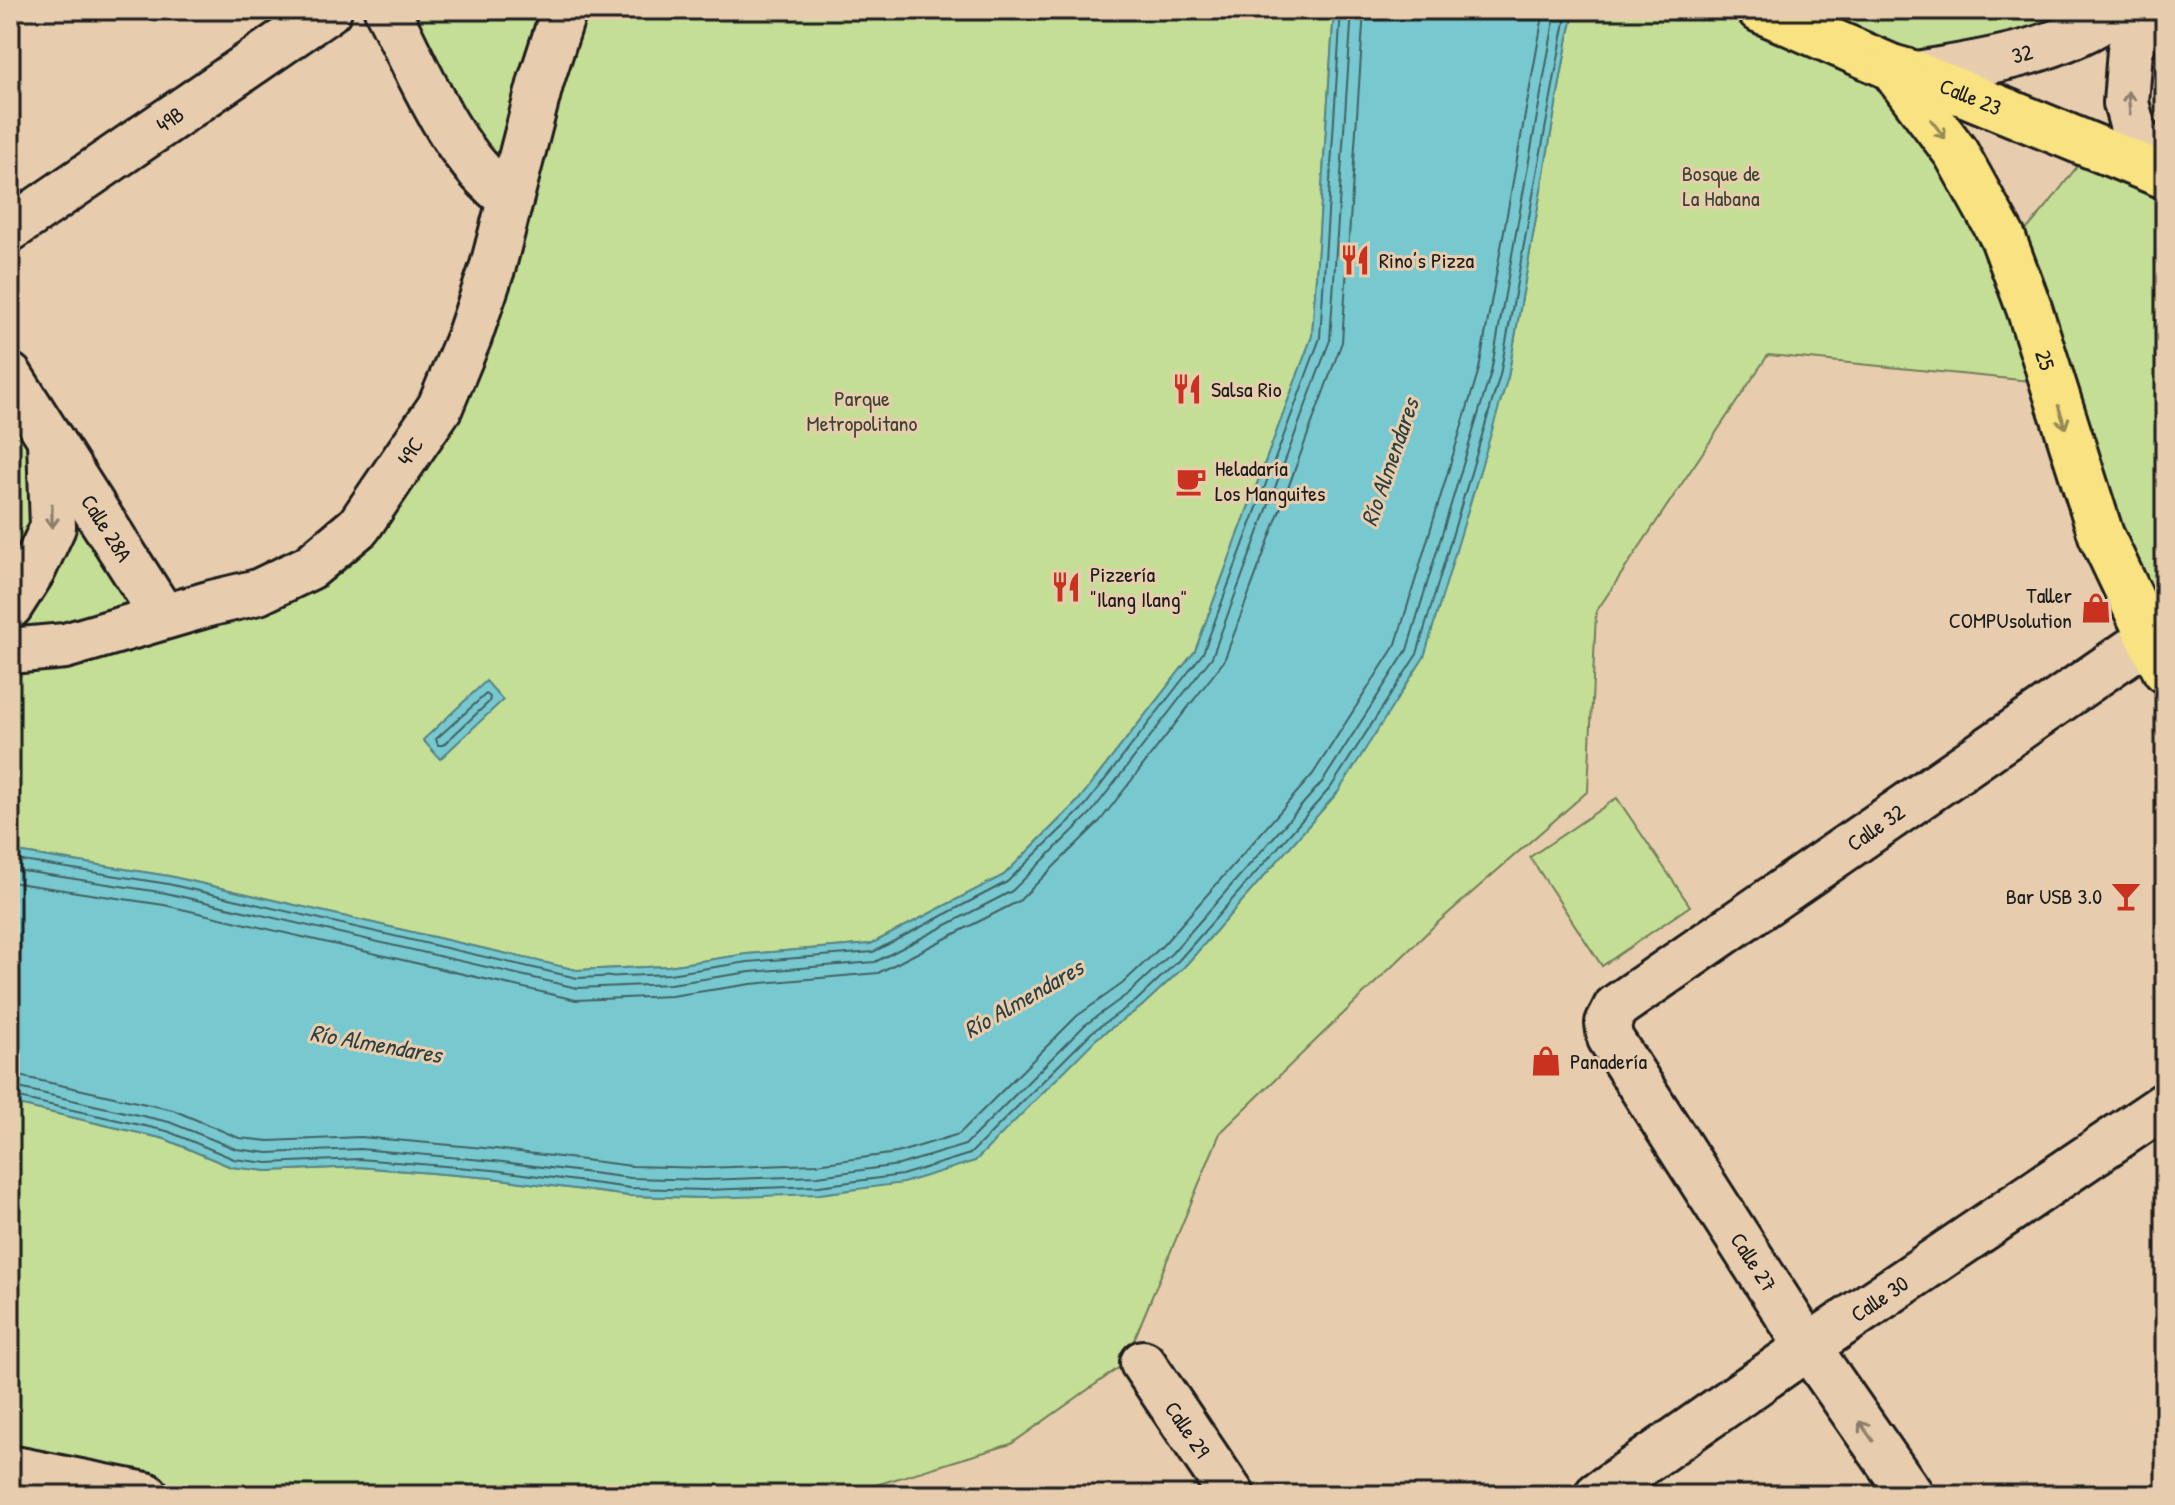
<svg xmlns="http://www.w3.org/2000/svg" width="2175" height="1505" font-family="'Patrick Hand',sans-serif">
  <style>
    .green { fill: #c5de95; stroke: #707d58; stroke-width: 2 }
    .water { fill: #78c9cf; stroke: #538487; stroke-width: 2 }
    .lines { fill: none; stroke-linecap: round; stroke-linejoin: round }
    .shore { stroke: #416164; stroke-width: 2 }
    .minor-casing { stroke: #1c1c1c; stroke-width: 50 }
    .major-casing { stroke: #1c1c1c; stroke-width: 50 }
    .minor { stroke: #e7cdae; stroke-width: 44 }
    .major { stroke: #f8e281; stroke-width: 44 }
    .oneway { stroke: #8c7d6c }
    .oneway2 { stroke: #958954 }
    .labels { text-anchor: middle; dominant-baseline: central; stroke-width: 6; stroke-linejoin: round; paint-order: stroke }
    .street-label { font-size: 22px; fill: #1c1c1c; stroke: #e7cdae }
    .park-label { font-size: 22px; fill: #3e4334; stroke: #e7cdae }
    .poi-label { font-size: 22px; fill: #1c1c1c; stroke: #e7cdae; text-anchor: start }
    .water-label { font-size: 24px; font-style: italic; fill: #2e3f40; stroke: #e7cdae }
  </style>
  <rect width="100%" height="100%" fill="#e7cdae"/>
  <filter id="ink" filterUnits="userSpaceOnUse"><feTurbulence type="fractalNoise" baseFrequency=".0125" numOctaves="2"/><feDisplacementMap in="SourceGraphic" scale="16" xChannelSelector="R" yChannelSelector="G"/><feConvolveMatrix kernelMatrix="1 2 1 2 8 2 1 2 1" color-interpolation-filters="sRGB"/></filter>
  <g filter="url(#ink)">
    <g class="green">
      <path d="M387,10H1334L1312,336L1195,651L1078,801L1004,875L871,944L747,954L668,966L576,970L169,876L10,851V376L163,617L310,567L440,407L509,199Z"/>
      <path d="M1575,10H2118L1916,74L2008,251L2047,206L2092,147L2165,176V670L2051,383L1768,355L1596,612L1588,791L1435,925L1220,1133L1124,1364L1011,1444L843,1495H146L10,1468V1103L165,1139L231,1167L267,1171L359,1167L492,1178L629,1196L705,1198L1097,1038L1141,1007L1185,966L1338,792L1508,377L1568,37Z"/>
      <path d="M1617,798L1690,906L1602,966L1530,857Z"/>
    </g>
    <g class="water">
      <path d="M1334,10H1575L1568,37L1508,377L1424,657L1338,792L1185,966L1141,1007L1097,1038L975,1161L903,1183L820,1194L705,1198L629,1196L492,1178L359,1167L267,1171L231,1167L165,1139L10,1103V851L169,876L577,970L668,966L747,954L871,944L1004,875L1078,801L1195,651L1312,336Z"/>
      <path d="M486,681L503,700L440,759L423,740Z"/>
    </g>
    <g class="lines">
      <g class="shore">
        <path d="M486,694L490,697L489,702L443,745H438L436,739Z"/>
        <path d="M10,859L168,884L577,978L669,974L748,962L873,952L1007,882L1084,807L1203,653L1320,338L1341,10"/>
        <path d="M10,869L166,893L577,988L670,984L750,972L875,962L1012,891L1091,813L1212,657L1330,340L1352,10"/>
        <path d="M10,882L164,905L576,1000L671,996L751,984L878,973L1019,901L1100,821L1224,661L1342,342L1364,10"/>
        <path d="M10,1074L173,1110L239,1138L269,1141L361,1137L495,1149L632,1166L705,1168L817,1164L897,1153L959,1134L1077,1016L1122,984L1163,945L1313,774L1396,644L1479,369L1544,10"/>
        <path d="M10,1086L169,1122L236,1149L268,1153L360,1149L494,1161L631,1178L705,1180L818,1176L899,1165L965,1145L1085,1025L1129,993L1172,953L1323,781L1407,650L1491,372L1556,10"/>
        <path d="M10,1096L167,1131L234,1159L268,1163L359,1159L493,1170L630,1188L705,1190L819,1186L902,1175L970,1154L1092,1032L1136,1001L1179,960L1331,787L1417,654L1500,375L1567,10"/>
      </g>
      <g class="minor-casing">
        <g id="minor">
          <path d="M387,10C420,73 451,156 510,199"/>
          <path d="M2149,10L2130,50L2126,103L2134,132L2159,173"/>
          <path id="s1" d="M1916,74C1988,62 2057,53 2119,10"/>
          <path id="s2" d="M10,229L329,10"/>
          <path id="s3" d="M10,376L163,616"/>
          <path d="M10,606L33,570L53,527L50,441"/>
          <path id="s4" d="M10,651L65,646L212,603L258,592L310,567L359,526L440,407L469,337L493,266L541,81L564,10"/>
          <path id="s5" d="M1143,1363L1232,1495"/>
          <path d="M10,1468L146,1495"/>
          <path id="s6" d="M1597,1495L1808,1347L2165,1105"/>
          <path id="s7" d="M1911,1495L1808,1347L1610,1038L1608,1023L1616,1007L2148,639"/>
        </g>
      </g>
      <g class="major-casing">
        <g id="major">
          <path id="s8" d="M1760,10L1891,67L1916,74L2165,176"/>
          <path id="s9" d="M1891,67L1956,153L2003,238L2029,308L2101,535L2165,670"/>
        </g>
      </g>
      <use href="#minor" class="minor"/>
      <use href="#major" class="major"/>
    </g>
    <defs><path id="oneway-shaft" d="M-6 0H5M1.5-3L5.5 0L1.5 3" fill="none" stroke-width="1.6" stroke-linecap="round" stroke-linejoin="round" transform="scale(2)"/></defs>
    <g class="oneway">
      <use href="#oneway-shaft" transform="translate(2129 103) rotate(-95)"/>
      <use href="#oneway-shaft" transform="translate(52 516) rotate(90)"/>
      <use href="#oneway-shaft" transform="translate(1866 1431) rotate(-125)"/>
    </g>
    <g class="oneway2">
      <use href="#oneway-shaft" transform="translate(1938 129) rotate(53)"/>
      <use href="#oneway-shaft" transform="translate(2062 417) rotate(72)"/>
    </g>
  </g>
  <defs>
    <g id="restaurant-bare" transform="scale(2.4)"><path d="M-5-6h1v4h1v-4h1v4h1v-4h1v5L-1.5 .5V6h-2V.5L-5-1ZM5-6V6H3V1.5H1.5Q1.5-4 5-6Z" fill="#c8321e" stroke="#e7cdae" stroke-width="2.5" paint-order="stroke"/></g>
    <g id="cafe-bare" transform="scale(2.4)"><path d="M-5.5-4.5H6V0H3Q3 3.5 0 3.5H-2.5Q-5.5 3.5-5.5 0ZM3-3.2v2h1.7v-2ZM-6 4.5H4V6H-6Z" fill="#c8321e" stroke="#e7cdae" stroke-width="2.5" paint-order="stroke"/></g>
    <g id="shop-bare" transform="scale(2.4)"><path d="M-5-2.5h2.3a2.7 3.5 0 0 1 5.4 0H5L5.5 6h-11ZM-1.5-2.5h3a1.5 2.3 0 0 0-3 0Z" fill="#c8321e" stroke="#e7cdae" stroke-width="2.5" paint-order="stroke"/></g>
    <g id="bar-bare" transform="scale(2.4)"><path d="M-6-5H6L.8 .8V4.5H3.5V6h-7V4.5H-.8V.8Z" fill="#c8321e" stroke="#e7cdae" stroke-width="2.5" paint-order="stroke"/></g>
  </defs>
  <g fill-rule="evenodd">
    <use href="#restaurant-bare" x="1355" y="260"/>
    <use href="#restaurant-bare" x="1187" y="389"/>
    <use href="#cafe-bare" x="1191" y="481"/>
    <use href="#restaurant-bare" x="1066" y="587"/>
    <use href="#shop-bare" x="2096" y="608"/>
    <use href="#bar-bare" x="2126" y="896"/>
    <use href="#shop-bare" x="1546" y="1061"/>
  </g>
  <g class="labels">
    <g class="street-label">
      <text stroke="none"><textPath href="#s1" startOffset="108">32</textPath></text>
      <text stroke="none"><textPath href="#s8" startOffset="228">Calle 23</textPath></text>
      <text stroke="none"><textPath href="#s2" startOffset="194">49B</textPath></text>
      <text stroke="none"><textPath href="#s9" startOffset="334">25</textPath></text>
      <text stroke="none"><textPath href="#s4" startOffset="468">49C</textPath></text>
      <text stroke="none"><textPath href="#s3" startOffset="180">Calle 28A</textPath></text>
      <text stroke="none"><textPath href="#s7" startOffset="896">Calle 32</textPath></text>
      <text transform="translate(1754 1262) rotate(57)">Calle 27</text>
      <text stroke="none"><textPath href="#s6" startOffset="344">Calle 30</textPath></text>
      <text stroke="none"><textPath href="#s5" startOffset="80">Calle 29</textPath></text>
    </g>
    <g class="park-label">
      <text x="1721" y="173">Bosque de<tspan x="1721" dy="25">La Habana</tspan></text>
      <text x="862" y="398">Parque<tspan x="862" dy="25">Metropolitano</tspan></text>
    </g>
    <g class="poi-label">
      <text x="1379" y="260">Rino’s Pizza</text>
      <text x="1211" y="389">Salsa Rio</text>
      <text x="1215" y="468">Heladaría<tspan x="1215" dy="25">Los Manguites</tspan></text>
      <text x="1090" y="574">Pizzería<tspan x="1090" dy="25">"Ilang Ilang"</tspan></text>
      <text x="2072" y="595" text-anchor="end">Taller<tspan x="2072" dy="25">COMPUsolution</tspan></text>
      <text x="2102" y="896" text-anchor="end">Bar USB 3.0</text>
      <text x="1570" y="1061">Panadería</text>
    </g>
    <g class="water-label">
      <text transform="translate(1389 462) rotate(-71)">Río Almendares</text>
      <text transform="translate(1023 998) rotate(-30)">Río Almendares</text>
      <text transform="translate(376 1043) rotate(10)">Río Almendares</text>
    </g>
  </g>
  <rect width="2175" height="1505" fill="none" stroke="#e7cdae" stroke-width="40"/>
  <rect x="20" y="20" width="2135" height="1465" fill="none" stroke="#1c1c1c" stroke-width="3" filter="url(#ink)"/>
</svg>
